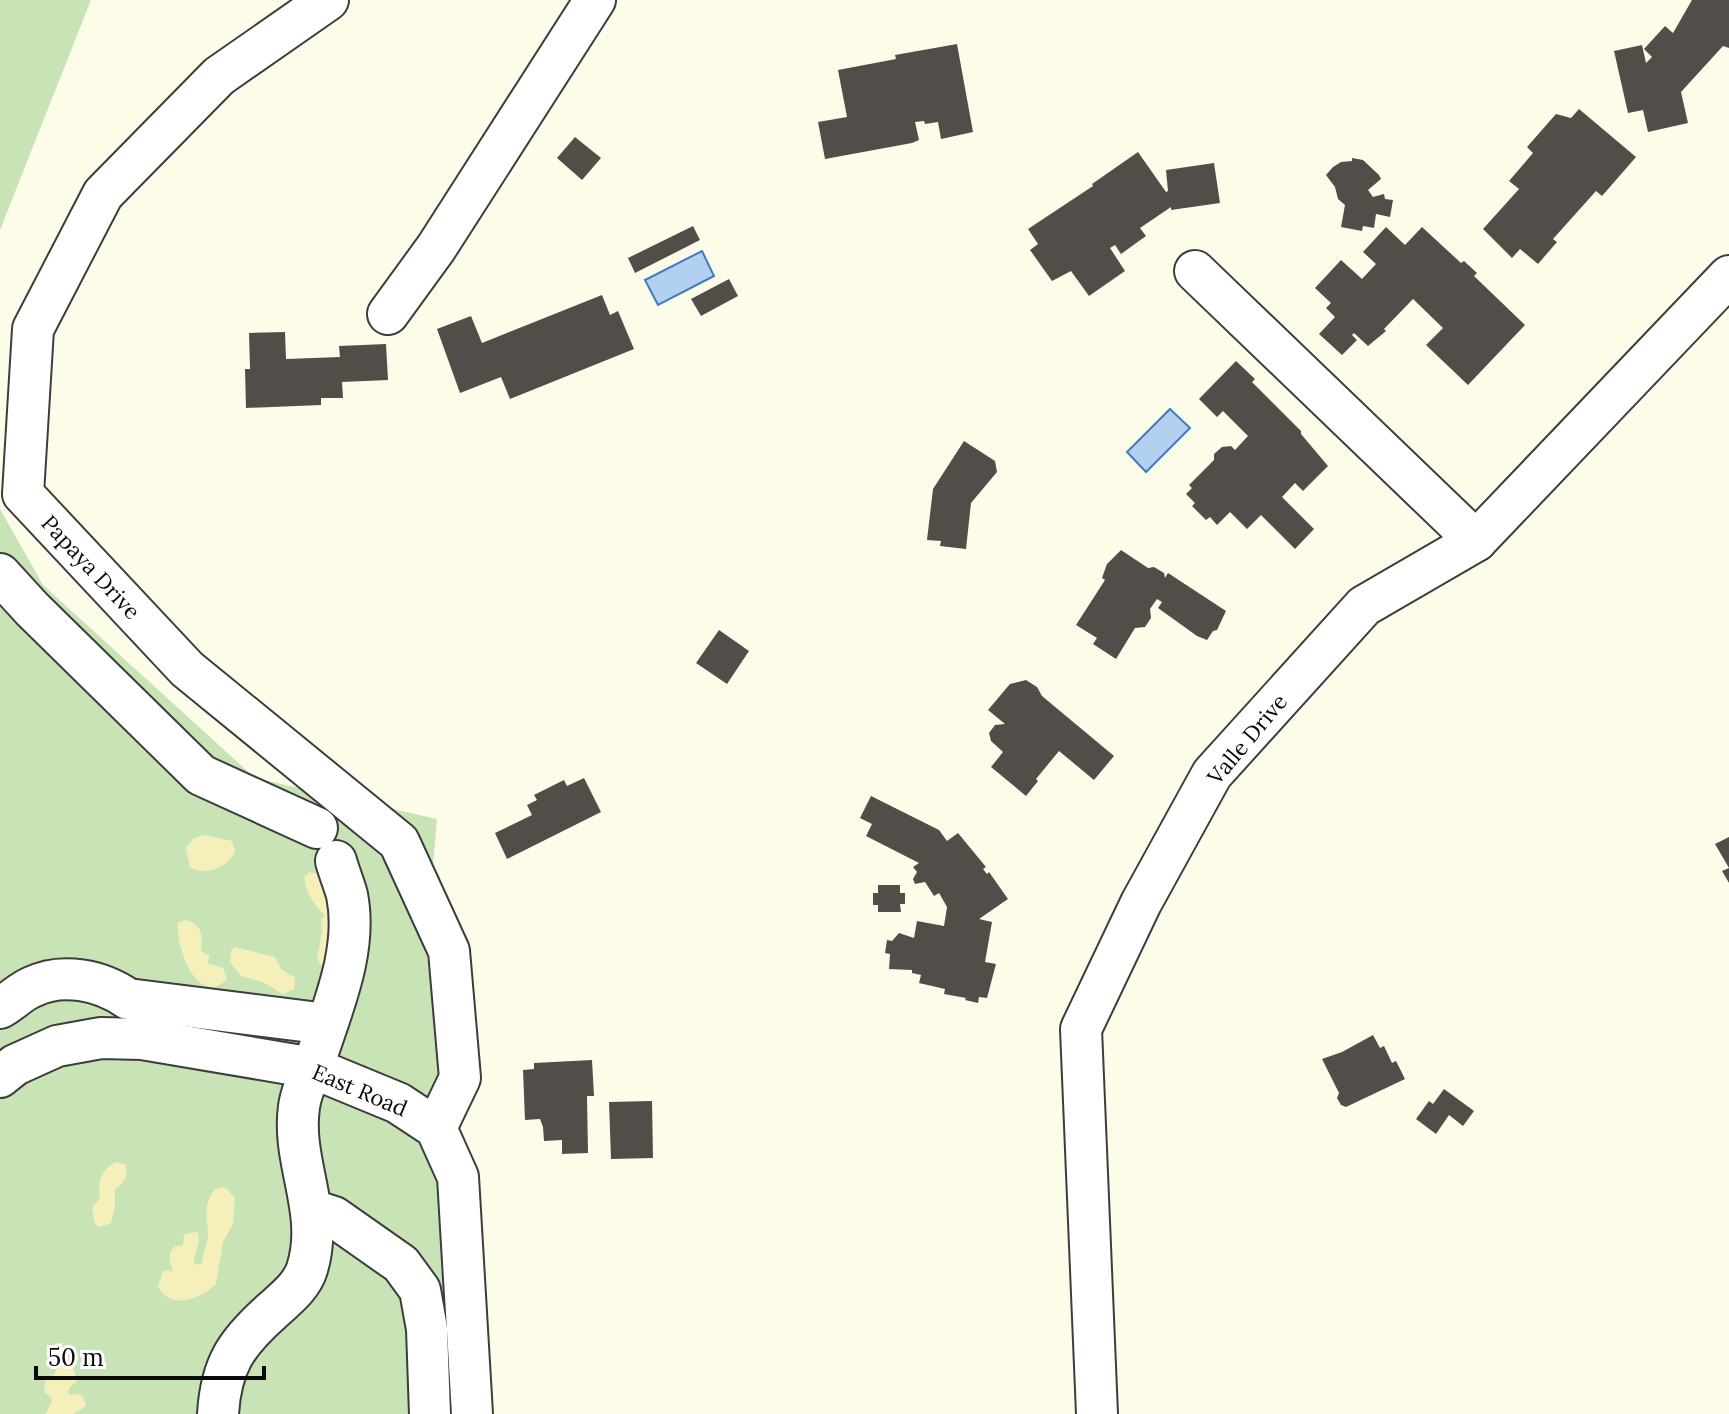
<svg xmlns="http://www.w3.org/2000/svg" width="1729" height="1414" font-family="Lora,serif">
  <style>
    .green { fill: #c8e4b7 }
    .sand { fill: #f5f0ba }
    .water { fill: #b2d0f0; stroke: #407bc1; stroke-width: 2 }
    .building { fill: #524d48 }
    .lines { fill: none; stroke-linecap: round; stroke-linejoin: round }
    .minor-casing { stroke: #3d3d3d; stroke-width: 44 }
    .minor { stroke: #fff; stroke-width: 40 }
    .labels { text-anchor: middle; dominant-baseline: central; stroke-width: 8; stroke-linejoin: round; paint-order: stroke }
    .street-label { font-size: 22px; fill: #0a0a0a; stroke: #fff }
  </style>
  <rect width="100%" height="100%" fill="#fdfce9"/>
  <g class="green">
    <path d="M0,0H91L0,230Z"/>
    <path d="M0,509L43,585L255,778L437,819L426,946L453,1163L452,1414H0Z"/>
  </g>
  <g class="sand">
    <path d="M203,835L232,841L235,851C229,867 205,877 190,867L186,848L193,839Z"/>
    <path d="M310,872L321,875L332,894L329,967L320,964L317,959L322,933L321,919L325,916C316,907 303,890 305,876Z"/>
    <path d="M185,920C202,923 203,936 201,951L210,956L207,963L223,968L227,979C198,1009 175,946 178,923Z"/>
    <path d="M235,947L275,957L281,969L295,978L294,989L283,994L263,982L241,976L230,962L231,951Z"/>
    <path d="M116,1162L126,1165C128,1176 124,1184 115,1189V1206L111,1223L100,1227L95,1224L92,1208L100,1198C98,1181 100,1171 116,1162Z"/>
    <path d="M222,1187L227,1189L235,1198L233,1224L223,1242L216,1284C201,1299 170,1311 158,1286L163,1272L166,1270L173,1272C171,1262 166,1257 174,1247L183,1245L184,1234L197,1232C203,1244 193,1251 194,1263L199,1265L202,1263C203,1253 209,1239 208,1231C206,1214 204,1204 215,1189Z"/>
    <path d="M66,1362L72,1364L77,1381L70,1387L68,1392L70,1395L80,1394L83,1397L86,1406L73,1414H45L52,1402L51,1397L44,1392L46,1379L54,1375L58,1364Z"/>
  </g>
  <g class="water">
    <path d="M702,251L714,276L658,305L645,280Z"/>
    <path d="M1170,409L1190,428L1146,472L1127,452Z"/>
  </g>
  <g class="building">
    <path d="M1692,0H1729V48L1723,46L1681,92L1688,123L1648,132L1643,110L1628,113L1614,51L1642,45L1646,63L1652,57L1644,49L1665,26L1673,33Z"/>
    <path d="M957,44L973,132L941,139L938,122L925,124L924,121L915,122L919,140L912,143L825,159L818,122L847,117L838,70L896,59L895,55Z"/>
    <path d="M1579,109L1636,157L1602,196L1596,191L1553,239L1557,242L1538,264L1520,249L1512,258L1483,229L1519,189L1509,181L1533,153L1527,147L1556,114L1571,118Z"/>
    <path d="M575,137L601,158L582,180L557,158Z"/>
    <path d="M1138,152L1166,192L1168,191L1166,170L1214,163L1220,203L1171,210V207L1140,228L1146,236L1121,254L1115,245L1110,248L1125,271L1089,296L1071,271L1052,281L1030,250L1038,244L1028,229L1093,186L1092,184Z"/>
    <path d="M1352,158L1363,160L1379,175L1381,179L1368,190L1373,197L1384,194L1385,199L1393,200L1390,217L1376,214L1374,228L1363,226L1362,231L1341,227L1345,205L1338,199L1335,187L1326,175L1333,167L1341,162L1352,161Z"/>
    <path d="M693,226L700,240L635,273L628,258Z"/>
    <path d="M1386,227L1405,245L1422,227L1461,263L1464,261L1477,273L1474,276L1525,325L1468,385L1426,345L1443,328L1413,299L1384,329L1386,331L1368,346L1354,333L1352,335L1357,340L1342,355L1319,334L1335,317L1326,308L1331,303L1315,288L1341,260L1362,279L1376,264L1363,252Z"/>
    <path d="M729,279L738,296L701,316L691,299Z"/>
    <path d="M602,295L610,315L618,311L634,349L510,399L501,377L460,393L437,329L471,316L482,343Z"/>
    <path d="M285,332L286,359L340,357L339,346L386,344L388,380L342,382L343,398H321V405L246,408L245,369H250L249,333Z"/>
    <path d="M1236,361L1255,379L1252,382L1301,431V434L1328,466L1303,491L1295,483L1282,497L1314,529L1295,549L1261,515L1247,529L1230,512L1217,525L1210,517L1206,520L1192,506L1195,503L1186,494L1192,488L1189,485L1214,460V454L1222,447L1231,446L1235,450L1248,436L1223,411L1217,417L1199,399Z"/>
    <path d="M964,441L995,461L997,472L971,503L966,549L940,546L941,541L927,540L933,489Z"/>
    <path d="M1121,550L1148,568L1154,567L1164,573L1165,578L1168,573L1226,611L1217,630L1213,631L1207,640L1197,636L1158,608L1162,602L1157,599L1150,609L1151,618L1145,627L1135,628L1116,659L1093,644L1097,638L1076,625L1105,580L1102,578L1107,564Z"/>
    <path d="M719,630L749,651L727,684L696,663Z"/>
    <path d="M1026,680L1037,687L1042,696L1114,756L1094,780L1059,751L1036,779L1038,781L1026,796L991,767L1003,752L991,741L989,733L995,725L1005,724L988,710L1010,684Z"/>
    <path d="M584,778L601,812L507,859L495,833L532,815L527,805L537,800L534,795L564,780L567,786Z"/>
    <path d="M871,796L939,830L947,841L958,833L986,867L983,869L987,874L989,872L1008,899L979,919L992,922L985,962L996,964L987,998L979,997L978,1003L965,1000L966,998L944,994L945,989L919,983L921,975L912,973V970L889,969L890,954L885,953L887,940L892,941L899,933L914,938L917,921L944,926L947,907L939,893L934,896L925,882L915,884L913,879L917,872L913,867L919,863L866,836L872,824L860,818Z"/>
    <path d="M1729,837V883L1722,871L1729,868L1715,844Z"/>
    <path d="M878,885H900V893H905V904H900L901,912H878V905H873V893H878Z"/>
    <path d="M1373,1035L1380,1048L1384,1046L1392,1063L1396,1061L1405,1079L1346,1107L1341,1105L1337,1098L1339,1093L1322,1059L1342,1052Z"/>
    <path d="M592,1060L594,1096H587L588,1153L562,1154V1140L544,1141L543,1127L540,1119L525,1120L523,1070L534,1069V1063Z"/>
    <path d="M1444,1089L1474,1111L1463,1126L1449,1115L1436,1134L1416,1119L1429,1101L1433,1104Z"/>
    <path d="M652,1101L653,1158L611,1159L609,1102Z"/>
  </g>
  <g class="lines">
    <g class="minor-casing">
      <g id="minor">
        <path d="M328,0L219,76L103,194L33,329L23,494L187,669L399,842L449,951L460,1078L436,1128"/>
        <path d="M1195,271L1476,541"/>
        <path d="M388,314L436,248L595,0"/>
        <path d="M0,574L32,609L201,775L317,828"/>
        <path d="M0,1008C11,1002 20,992 32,987C62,972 101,980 128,999L327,1024"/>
        <path d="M0,1077L15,1065L57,1046L101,1038L142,1039L313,1068L398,1103L436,1128L458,1177L472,1414"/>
        <path d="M312,1210L334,1217L401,1264L420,1290L427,1329L430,1414"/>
        <path d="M218,1414C221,1365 236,1343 272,1311C285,1299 302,1286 307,1269C325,1212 291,1162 299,1107C301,1090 311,1071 317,1055C333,1006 358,949 347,895C344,884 339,872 336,861"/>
        <path d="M1097,1414L1081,1029L1141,903L1212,774L1364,606L1476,541L1729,276"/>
      </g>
    </g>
    <use href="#minor" class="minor"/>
  </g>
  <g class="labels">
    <g class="street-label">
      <text transform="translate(91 567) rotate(47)">Papaya Drive</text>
      <text transform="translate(1247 739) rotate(-50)">Valle Drive</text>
      <text transform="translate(360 1090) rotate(23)">East Road</text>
    </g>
  </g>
  <path d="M36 1366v12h228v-12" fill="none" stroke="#0a0a0a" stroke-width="4"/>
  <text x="48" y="1366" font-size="24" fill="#0a0a0a" stroke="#ffffff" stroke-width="6" paint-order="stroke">50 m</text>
</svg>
